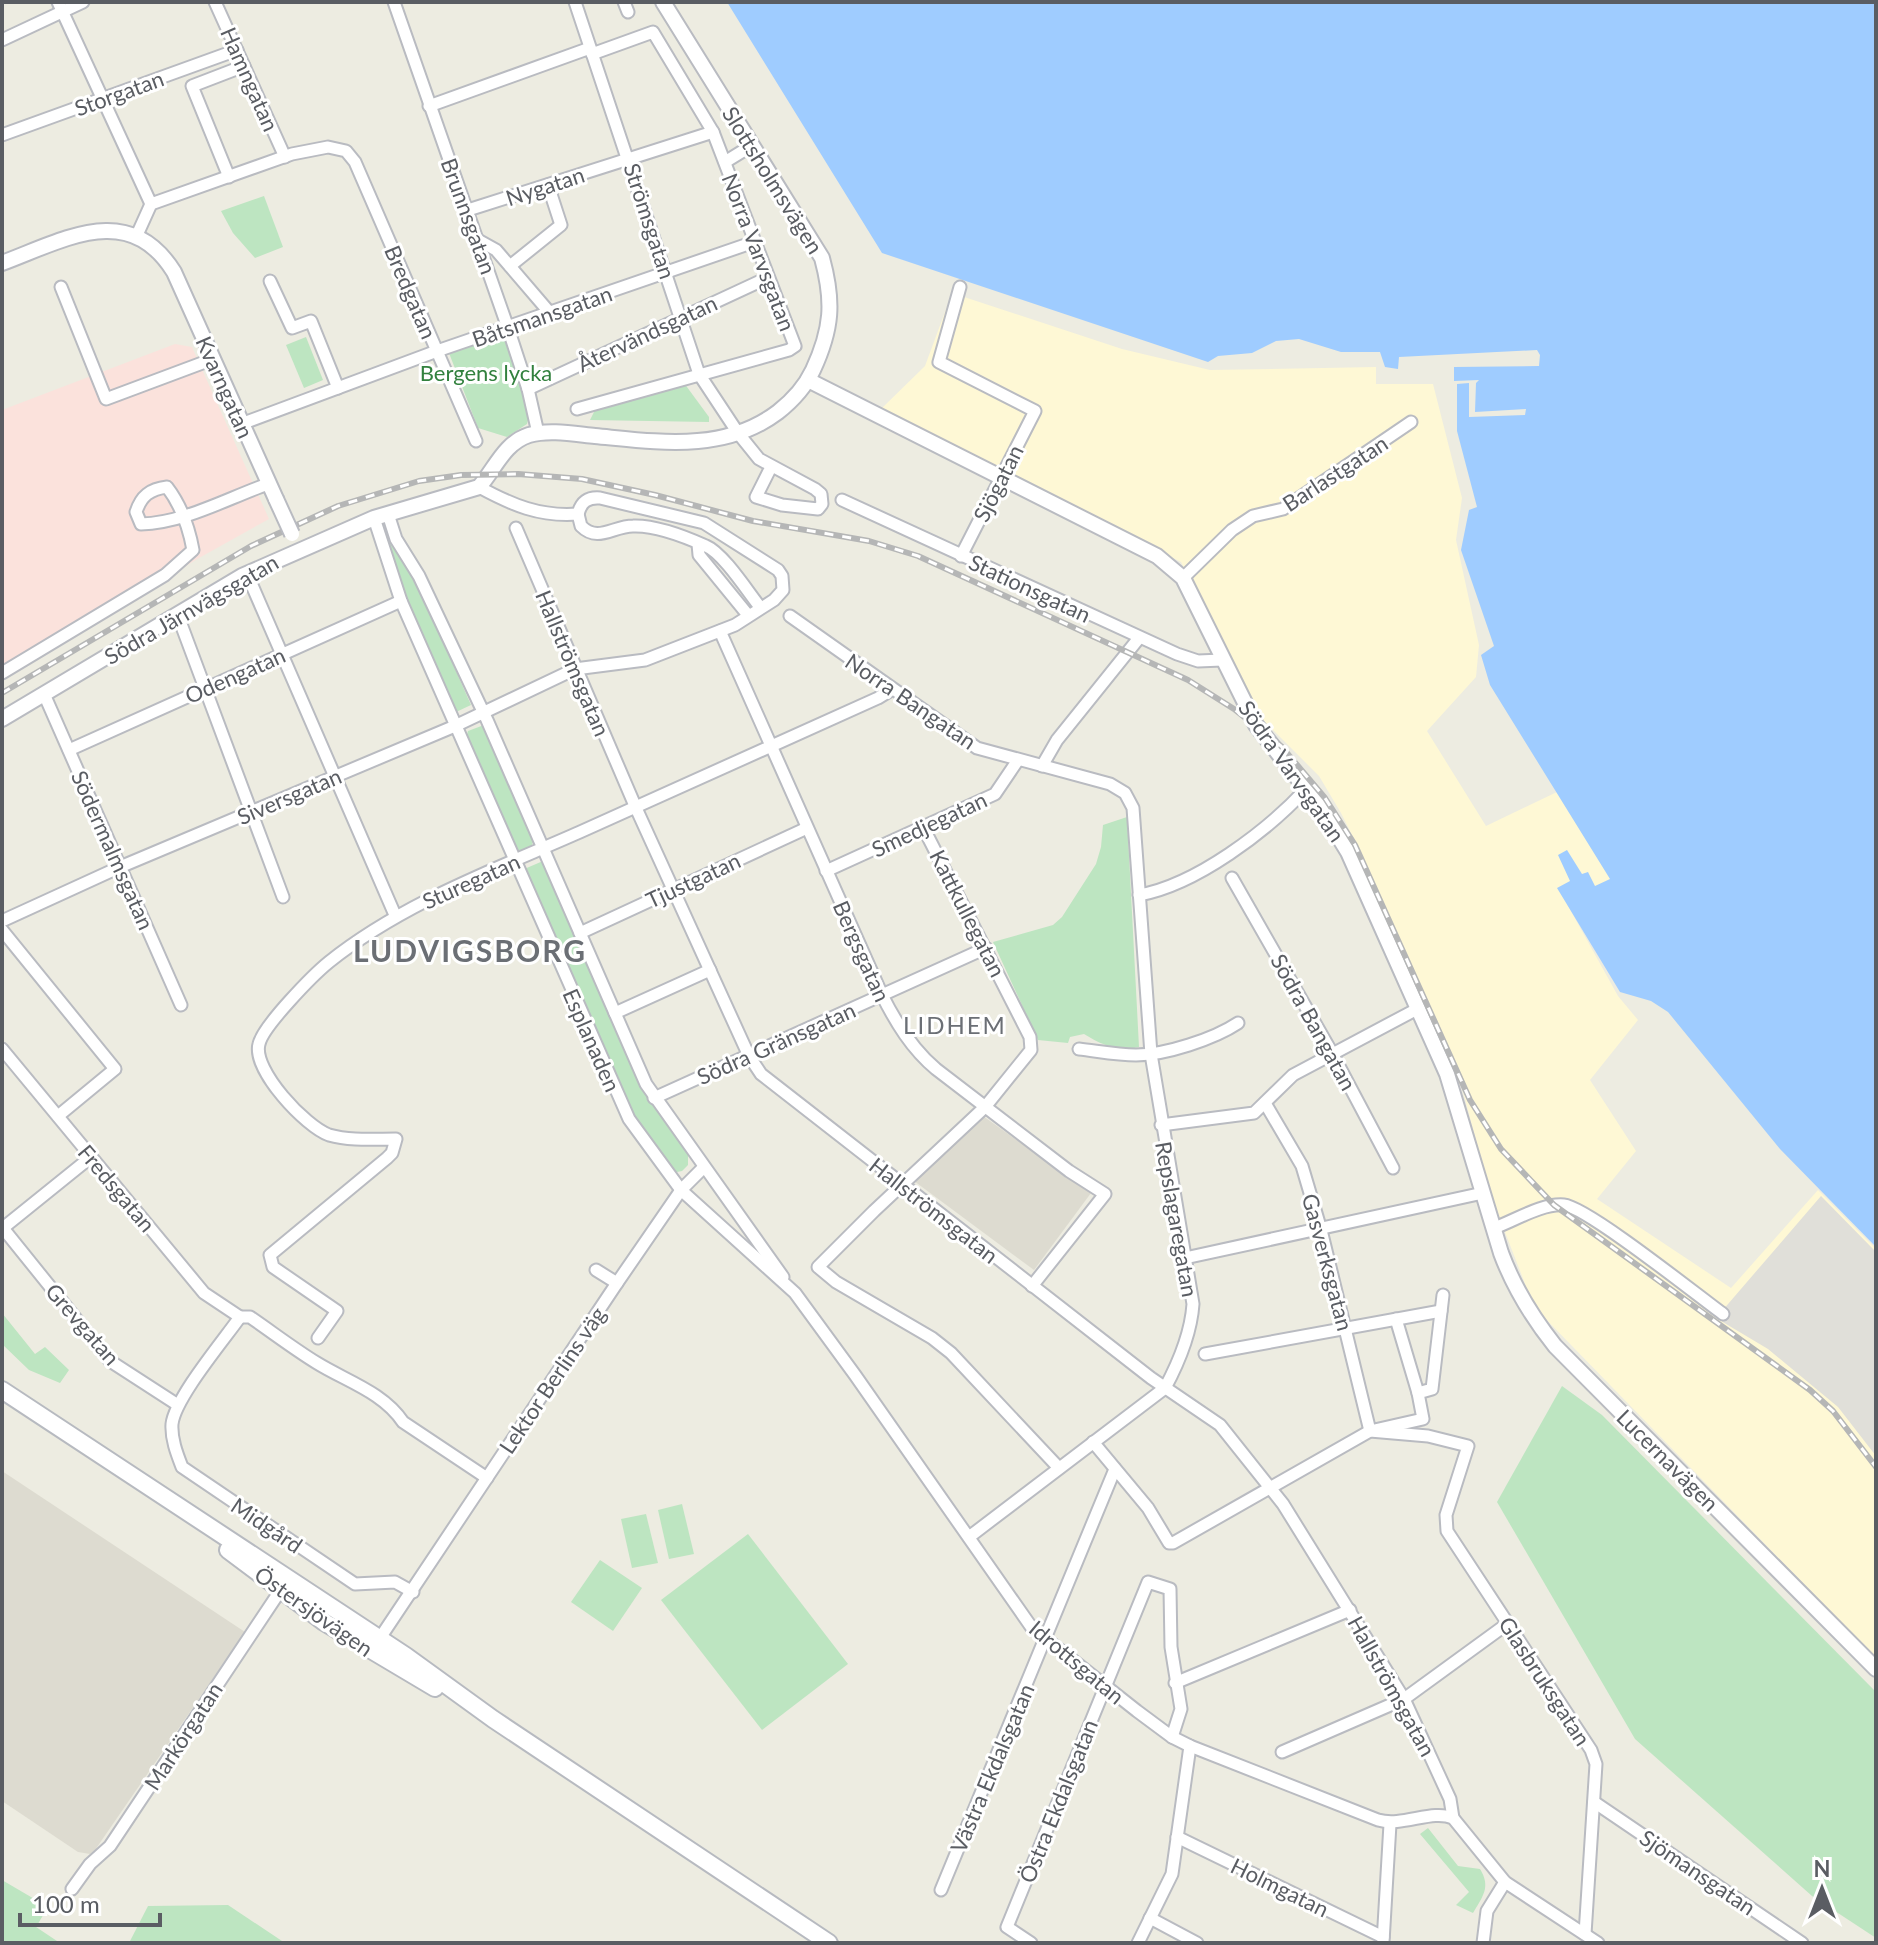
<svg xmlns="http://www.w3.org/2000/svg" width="1878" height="1945" font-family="Lato,sans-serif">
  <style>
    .commercial { fill: #fef8d5 }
    .industrial { fill: #e0dfd9 }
    .education { fill: #dddbd0 }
    .medical { fill: #fbe2dc }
    .green { fill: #bde5c1 }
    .water { fill: #9fccff }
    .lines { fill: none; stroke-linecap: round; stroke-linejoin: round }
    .minor-casing { stroke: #b9bbc1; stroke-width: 15 }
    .tertiary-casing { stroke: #b9bbc1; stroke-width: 18 }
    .secondary-casing { stroke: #b7bac0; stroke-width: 20 }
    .minor { stroke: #fff; stroke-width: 11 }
    .tertiary { stroke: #fff; stroke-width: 14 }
    .secondary { stroke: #fff; stroke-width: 16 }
    .rail-casing { stroke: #b5b6b6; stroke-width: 6 }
    .rail { stroke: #fff; stroke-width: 3; stroke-dasharray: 9; stroke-linecap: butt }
    .tertiary-bridge-casing { stroke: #b9bbc1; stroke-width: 18; stroke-linecap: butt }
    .tertiary-bridge { stroke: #fff; stroke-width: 14 }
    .labels { text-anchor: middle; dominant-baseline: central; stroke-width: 6; stroke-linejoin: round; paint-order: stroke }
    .street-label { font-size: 22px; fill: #5a5d63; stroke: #fff }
    .park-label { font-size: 22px; fill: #32813e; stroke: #fff }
    .neighbourhood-label { font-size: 24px; letter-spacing: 2px; fill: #6b6f75; stroke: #fff }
    .district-label { font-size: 30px; font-weight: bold; letter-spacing: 2px; fill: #6b6f75; stroke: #fff }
  </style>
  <rect width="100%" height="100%" fill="#edece1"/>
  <path class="commercial" d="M952,293L1122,349L1210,370L1376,367V384H1433L1462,498L1456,540L1479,645L1476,677L1427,731L1486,826L1557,792L1612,881L1567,904L1618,996L1638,1020L1590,1080L1636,1151L1597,1199L1731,1288L1818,1190L1876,1249V1658L1534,1307L1491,1196L1462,1088L1360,851L1341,813L1319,776L1252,709L1181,562L880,410L925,366Z"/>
  <path class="industrial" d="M1821,1196L1876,1252V1456L1838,1407L1768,1349L1716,1318Z"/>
  <g class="education">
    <path d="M983,1116L1091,1193L1034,1270L914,1181Z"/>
    <path d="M2,1471L245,1632L95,1850L90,1854L78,1852L2,1801Z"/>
  </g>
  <path class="medical" d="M175,344L192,347L269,519L199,558L2,678V410Z"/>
  <g class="green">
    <path d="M264,196L283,247L255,258L233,233L221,211Z"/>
    <path d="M503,336L530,413L527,424L507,437L478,428L449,353Z"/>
    <path d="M306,337L323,380L304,388L286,345Z"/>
    <path d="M684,383L709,417V422L590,420L596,408Z"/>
    <path d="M390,537L416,581L471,705L456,712L401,586L387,538Z"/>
    <path d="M484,725L534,840L531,847L516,852L465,741L468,731Z"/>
    <path d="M1127,817L1139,1047C1118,1052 1102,1045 1084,1034L1070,1037L1068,1043L1038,1040L993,942L1053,925L1062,917L1096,864L1101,847L1103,825Z"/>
    <path d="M543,861L648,1097L688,1153V1165L682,1171L672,1173L637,1126L522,870Z"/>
    <path d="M2,1313L35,1354L45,1347L69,1370L60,1383L29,1370L2,1344Z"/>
    <path d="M1562,1386L1602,1415L1876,1692V1938L1812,1896L1635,1739L1497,1502Z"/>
    <path d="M682,1504L694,1554L669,1559L658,1510Z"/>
    <path d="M646,1514L658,1563L632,1568L621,1519Z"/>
    <path d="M748,1534L848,1664L762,1730L661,1600Z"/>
    <path d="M600,1560L642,1588L613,1631L571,1602Z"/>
    <path d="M1428,1828L1458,1866L1480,1869C1491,1887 1483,1896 1473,1913L1456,1905L1469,1892L1420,1834Z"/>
    <path d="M2,1880L48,1907L36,1927L60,1943H2Z"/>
    <path d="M228,1905L285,1943H129L148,1906Z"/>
  </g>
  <path class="water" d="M727,2H1876V1247L1780,1149L1668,1012L1651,1001L1620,992L1557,888L1570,881L1558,855L1567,850L1582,874L1588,872L1595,886L1610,879L1490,685L1481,655L1494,646L1461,550L1469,510L1477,507L1457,431V384L1469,383V417L1525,415L1526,409L1475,412L1476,383L1479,380L1454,381V367L1539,366L1540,355L1537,350L1399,357L1398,369L1385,367L1380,352H1341L1299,339L1276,341L1252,353L1218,356L1208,362L882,253Z"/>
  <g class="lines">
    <g class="minor-casing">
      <g id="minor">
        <path d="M58,2L151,204"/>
        <path d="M215,2L285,157"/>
        <path d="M394,2L508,328L528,389L538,433"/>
        <path d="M575,2L699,374L738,433L759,459L815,489L821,494L822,504L818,509L782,505L756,497L771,467"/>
        <path d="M624,2L628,12"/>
        <path d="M2,40L83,2"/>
        <path d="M429,106L590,48"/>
        <path d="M2,135L237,50"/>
        <path d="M725,162L751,146"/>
        <path d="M229,177L192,86L244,66"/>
        <path d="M468,210L713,132"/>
        <path d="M137,235L151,204L292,154L328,147L346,151L355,162L476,441"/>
        <path d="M478,240L496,250L550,313"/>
        <path d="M510,266L561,225L548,185"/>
        <path d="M270,281L292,328L311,321L338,388"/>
        <path d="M61,287L106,399L213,359"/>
        <path d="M960,287L939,362L1035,411L961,556"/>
        <path d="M528,389L767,278"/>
        <path d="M577,409L789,350L795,346L713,132L653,32L592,54"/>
        <path d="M241,424L437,351L754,242"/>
        <path d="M479,487C512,505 540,517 578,514"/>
        <path d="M842,500L1177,654L1198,661L1222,660"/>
        <path d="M388,514L396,539L419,576L487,720L646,1084L783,1277"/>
        <path d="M578,514L581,526C598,543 613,526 633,526C656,525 686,537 706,546C723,553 748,592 760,607"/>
        <path d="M374,518L401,601L629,1119L681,1190L795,1293L855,1375L1032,1628L1137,1711L1172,1737L1190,1746L1378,1820C1403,1827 1432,1809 1453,1818L1505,1882L1598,1943"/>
        <path d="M516,528L636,808L749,1056L761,1074L1151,1378L1220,1425L1283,1504L1404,1699L1450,1799L1453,1818"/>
        <path d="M698,544L699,555L748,615"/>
        <path d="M1183,578L1232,530L1253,516L1283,509L1411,422"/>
        <path d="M251,583L395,915"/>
        <path d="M790,616L977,748L1110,784L1125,793L1133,808L1151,1054L1193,1304C1191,1333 1179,1362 1165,1388L969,1537"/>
        <path d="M181,624L283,897"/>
        <path d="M720,631L882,995C896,1023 912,1049 936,1069L1069,1171L1105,1194L1032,1286"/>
        <path d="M2,673L165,575L193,550C189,528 180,504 167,487C150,489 141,496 136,512L141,524C184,523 228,498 268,484"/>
        <path d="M44,694L181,1005"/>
        <path d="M69,750L401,601"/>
        <path d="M1042,766L1057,740L1139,638"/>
        <path d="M923,827L1030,1037L1031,1050L985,1107L874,1211L818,1267L836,1282L932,1338L951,1353L1059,1468"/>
        <path d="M826,871L995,794L1018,760"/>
        <path d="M1232,878L1332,1053L1393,1168"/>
        <path d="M1139,895C1196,885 1267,831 1306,789"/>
        <path d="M2,921L120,867L455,726L575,669L645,660L735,625L774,600L783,590L782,576L778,570L704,523L600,498C588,497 581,502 578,514"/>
        <path d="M2,930L115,1069L58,1116"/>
        <path d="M580,933L807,828"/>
        <path d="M615,1013L710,970"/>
        <path d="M2,1049L204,1293L240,1317C223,1341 175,1398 172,1424C171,1439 177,1454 182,1467L355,1584L395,1582L413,1592"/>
        <path d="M1079,1049C1097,1051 1117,1055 1136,1055C1165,1055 1214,1039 1238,1023"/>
        <path d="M654,1098L986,948"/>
        <path d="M1265,1103L1302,1166L1321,1230L1370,1431L1423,1419L1418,1393L1432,1389L1443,1295"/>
        <path d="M1161,1125L1254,1113L1293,1075L1419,1008"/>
        <path d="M2,1227L110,1361L178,1405"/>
        <path d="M3,1228L91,1157"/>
        <path d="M1494,1228C1514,1221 1542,1203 1564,1205C1587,1207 1697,1295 1723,1314"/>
        <path d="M1185,1258L1483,1193"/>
        <path d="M596,1270L617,1283"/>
        <path d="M240,1317H250C272,1332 294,1349 317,1363C346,1381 383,1392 403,1422L487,1478"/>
        <path d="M1396,1319L1418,1393"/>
        <path d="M318,1338L337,1311L273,1267L270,1255L387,1158L392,1153L396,1139C374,1139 350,1141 329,1135C306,1127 252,1070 259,1044C263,1026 313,975 329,962C403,903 494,870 580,832C680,788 779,743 878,698L891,690"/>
        <path d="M1205,1354L1441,1311"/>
        <path d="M1093,1442L1148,1508L1169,1543H1173L1370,1431L1428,1436L1468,1446L1446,1515L1447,1531L1591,1750L1596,1764L1585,1934"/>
        <path d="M376,1644L617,1283L681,1190L704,1167"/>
        <path d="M1175,1683L1350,1610"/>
        <path d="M1282,1752L1404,1699L1507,1624"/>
        <path d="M1594,1802L1802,1943"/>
        <path d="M1177,1837L1383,1937"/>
        <path d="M72,1889L90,1864L110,1846L284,1585"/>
        <path d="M941,1890L1115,1469"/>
        <path d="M1150,1918L1197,1943"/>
        <path d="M1383,1942L1390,1824"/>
        <path d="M1031,1943L1007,1927L1148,1582L1170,1589L1171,1647L1181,1709L1172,1737"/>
        <path d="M1138,1943L1172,1874L1190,1746"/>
        <path d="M1483,1943L1487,1911L1505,1882"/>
      </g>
    </g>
    <g class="tertiary-casing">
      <g id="tertiary">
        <path d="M2,263C64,240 129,200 174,272L276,499"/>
        <path d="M808,380L1157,556L1183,578L1256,725L1321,808L1348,852L1447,1074L1501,1253C1514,1288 1532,1317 1555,1346L1876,1669"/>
        <path d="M2,719L242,576L374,518L479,487C495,469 504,443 529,435C549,429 575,434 595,436C658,442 724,453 778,412C792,401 805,387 813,370C832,329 834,302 822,258L663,2"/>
      </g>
    </g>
    <g class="secondary-casing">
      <g id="secondary">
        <path d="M2,1390L406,1656L493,1719L829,1943"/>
        <path d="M228,1550L324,1622L435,1688"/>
      </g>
    </g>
    <use href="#minor" class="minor"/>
    <use href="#tertiary" class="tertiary"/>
    <use href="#secondary" class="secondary"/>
    <g class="rail-casing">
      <path id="rail" d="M2,693L251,546L338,506L419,481L461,475L518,474L582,479L655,495L753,521L869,541L918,556L1188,680L1234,709L1281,746L1325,798L1355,845L1470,1100L1501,1149L1554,1205L1810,1390L1833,1411L1876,1467"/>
    </g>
    <use href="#rail" class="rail"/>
    <g class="tertiary-bridge-casing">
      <path id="tertiary-bridge" d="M276,499L292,534"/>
    </g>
    <use href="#tertiary-bridge" class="tertiary-bridge"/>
  </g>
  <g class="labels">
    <g class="street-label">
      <text transform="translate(250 79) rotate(66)">Hamngatan</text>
      <text transform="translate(119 93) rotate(-20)">Storgatan</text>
      <text transform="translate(773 180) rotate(58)">Slottsholmsvägen</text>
      <text transform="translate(545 186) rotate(-18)">Nygatan</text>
      <text transform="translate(469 216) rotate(70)">Brunnsgatan</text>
      <text transform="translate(650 221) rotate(72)">Strömsgatan</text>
      <text transform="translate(759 252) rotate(69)">Norra Varvsgatan</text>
      <text transform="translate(411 292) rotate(67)">Bredgatan</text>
      <text transform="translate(542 316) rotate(-19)">Båtsmansgatan</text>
      <text transform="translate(647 333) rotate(-25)">Återvändsgatan</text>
      <text transform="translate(225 387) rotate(66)">Kvarngatan</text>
      <text transform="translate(1335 473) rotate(-33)">Barlastgatan</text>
      <text transform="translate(998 483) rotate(-63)">Sjögatan</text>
      <text transform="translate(1030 588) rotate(25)">Stationsgatan</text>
      <text transform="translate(191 609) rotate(-30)">Södra Järnvägsgatan</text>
      <text transform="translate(573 663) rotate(67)">Hallströmsgatan</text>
      <text transform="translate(235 675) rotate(-24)">Odengatan</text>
      <text transform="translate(911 701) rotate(34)">Norra Bangatan</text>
      <text transform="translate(1292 771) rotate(55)">Södra Varvsgatan</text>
      <text transform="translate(289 796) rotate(-23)">Siversgatan</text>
      <text transform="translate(929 824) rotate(-25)">Smedjegatan</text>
      <text transform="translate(113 850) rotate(66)">Södermalmsgatan</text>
      <text transform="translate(693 880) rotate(-25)">Tjustgatan</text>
      <text transform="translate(471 881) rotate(-24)">Sturegatan</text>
      <text transform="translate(968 913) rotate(63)">Kattkullegatan</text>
      <text transform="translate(862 951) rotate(66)">Bergsgatan</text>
      <text transform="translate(1314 1022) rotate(61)">Södra Bangatan</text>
      <text transform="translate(592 1040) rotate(66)">Esplanaden</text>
      <text transform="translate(776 1043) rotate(-24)">Södra Gränsgatan</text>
      <text transform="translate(117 1188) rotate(50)">Fredsgatan</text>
      <text transform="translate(934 1210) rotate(38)">Hallströmsgatan</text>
      <text transform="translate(1177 1219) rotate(80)">Repslagaregatan</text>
      <text transform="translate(1328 1262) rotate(75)">Gasverksgatan</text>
      <text transform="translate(83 1324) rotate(49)">Grevgatan</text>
      <text transform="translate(552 1380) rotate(-56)">Lektor Berlins väg</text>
      <text transform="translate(1668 1460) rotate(45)">Lucernavägen</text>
      <text transform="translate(267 1525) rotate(34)">Midgård</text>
      <text transform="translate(314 1611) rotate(35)">Östersjövägen</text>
      <text transform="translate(1077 1662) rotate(40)">Idrottsgatan</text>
      <text transform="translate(1545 1681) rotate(57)">Glasbruksgatan</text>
      <text transform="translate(1392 1686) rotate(61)">Hallströmsgatan</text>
      <text transform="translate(183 1736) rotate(-57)">Markörgatan</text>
      <text transform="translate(992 1768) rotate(-67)">Västra Ekdalsgatan</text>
      <text transform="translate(1058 1801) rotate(-68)">Östra Ekdalsgatan</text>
      <text transform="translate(1698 1872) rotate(34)">Sjömansgatan</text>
      <text transform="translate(1280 1887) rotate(26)">Holmgatan</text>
    </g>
    <g class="park-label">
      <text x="486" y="372">Bergens lycka</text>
    </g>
    <g class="neighbourhood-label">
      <text x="955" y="1024">LIDHEM</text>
    </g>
    <g class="district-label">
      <text x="470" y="950">LUDVIGSBORG</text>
    </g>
  </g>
  <rect width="1878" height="1945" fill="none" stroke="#5a5d63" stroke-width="8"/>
  <g transform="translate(1822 1889)" stroke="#ffffff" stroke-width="6" paint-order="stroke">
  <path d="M0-6L14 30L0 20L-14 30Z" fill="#5a5d63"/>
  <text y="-12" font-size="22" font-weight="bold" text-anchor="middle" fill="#5a5d63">N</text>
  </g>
  <path d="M20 1913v12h140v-12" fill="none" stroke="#5a5d63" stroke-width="4"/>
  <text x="32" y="1913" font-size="24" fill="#5a5d63" stroke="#ffffff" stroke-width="6" paint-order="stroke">100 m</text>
</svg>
